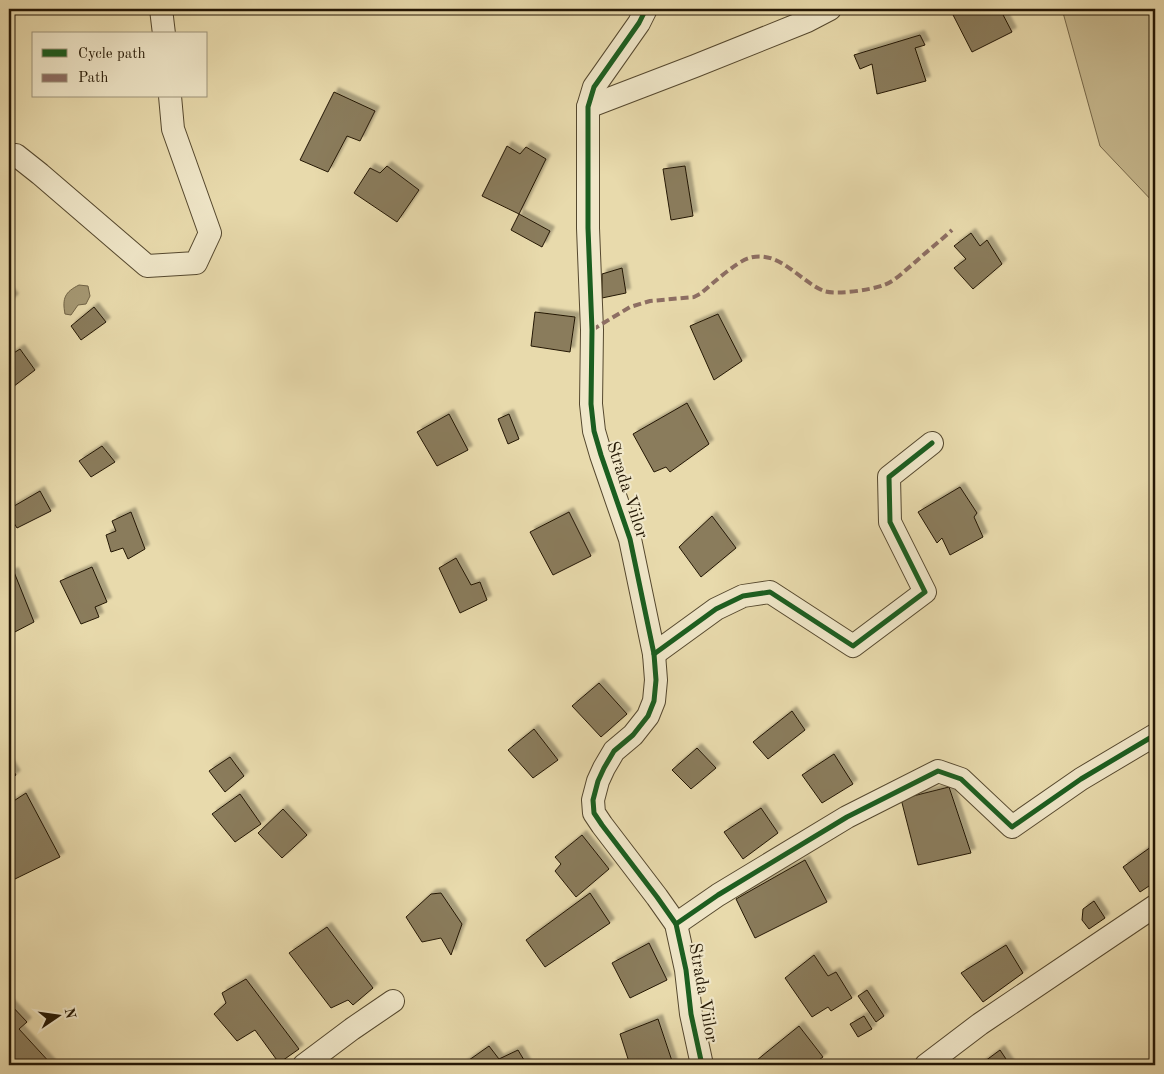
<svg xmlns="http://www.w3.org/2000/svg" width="1164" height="1074" font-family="'Old Standard TT',serif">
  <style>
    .green { fill: #c7b98f; stroke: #76684a }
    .water { fill: #a59873; stroke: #716447 }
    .building { fill: #8a7c5b; stroke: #241704; filter: url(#shadow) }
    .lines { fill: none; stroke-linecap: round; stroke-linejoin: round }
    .minor-casing { stroke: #55482e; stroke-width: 24 }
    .minor { stroke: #f0e7c9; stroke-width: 22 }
    .quiet { stroke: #8d6e63; stroke-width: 4; stroke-dasharray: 8 4; stroke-linecap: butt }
    .cycleway-casing { stroke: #f0e7c9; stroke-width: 8 }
    .cycleway { stroke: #1b5e20; stroke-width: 5 }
    .labels { text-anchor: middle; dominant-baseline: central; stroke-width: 4.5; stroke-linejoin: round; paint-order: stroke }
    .street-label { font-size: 18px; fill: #241704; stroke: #f0e7c9 }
  </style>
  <defs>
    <filter id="shadow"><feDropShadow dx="4.5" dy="-4.5" stdDeviation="1" flood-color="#0004"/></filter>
  </defs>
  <rect width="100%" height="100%" fill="#e8daac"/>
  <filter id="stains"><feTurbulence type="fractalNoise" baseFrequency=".004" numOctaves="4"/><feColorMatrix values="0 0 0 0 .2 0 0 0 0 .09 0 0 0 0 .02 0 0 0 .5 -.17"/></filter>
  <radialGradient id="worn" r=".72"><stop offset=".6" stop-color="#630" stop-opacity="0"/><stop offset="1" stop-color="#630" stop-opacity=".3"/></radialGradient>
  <path class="green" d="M1062,9H1155V204L1100,146Z"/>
  <path class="water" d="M79,285L88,286L90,296L86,304L78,305L71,315L65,314C62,298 65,292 79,285Z"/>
  <g class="building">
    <path d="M950,9H1000L1012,32L972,52Z"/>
    <path d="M920,35L925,45L915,48L926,81L877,94L872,64L860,69L854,55Z"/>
    <path d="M334,92L375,111L360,141L347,136L328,172L300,160Z"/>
    <path d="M507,146L520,154L526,147L546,159L519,214L482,196Z"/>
    <path d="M387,166L419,190L397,222L354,193L370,168L380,173Z"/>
    <path d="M685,166L693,216L671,220L663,169Z"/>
    <path d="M519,214L550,231L542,247L511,230Z"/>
    <path d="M971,233L980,246L987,240L1002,264L973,289L954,268L966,259L954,246Z"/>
    <path d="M622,268L626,293L602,298V274Z"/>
    <path d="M9,292L14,298L9,303Z"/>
    <path d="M94,307L106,322L81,340L71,326Z"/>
    <path d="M535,312L575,317L570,352L531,346Z"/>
    <path d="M718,314L742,361L714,380L690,326Z"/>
    <path d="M20,349L35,370L9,390V356Z"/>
    <path d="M687,403L709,444L670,472L666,467L654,472L633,434Z"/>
    <path d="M449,414L468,450L437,466L417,432Z"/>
    <path d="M509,414L519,439L508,444L498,419Z"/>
    <path d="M102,446L115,462L91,477L79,461Z"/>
    <path d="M960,487L977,513L974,517L983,537L950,555L942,538L937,543L918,512Z"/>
    <path d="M40,491L51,511L17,528L9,515V509Z"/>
    <path d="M131,512L145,549L128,559L123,548L111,552L106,535L116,531L112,521Z"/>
    <path d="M569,512L591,556L553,575L530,532Z"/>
    <path d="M712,516L736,548L701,577L679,547Z"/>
    <path d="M456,558L471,585L480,582L487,600L460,613L439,568Z"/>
    <path d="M92,567L107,602L95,607L99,617L81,624L60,581Z"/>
    <path d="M14,572L34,622L9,635V574Z"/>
    <path d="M599,683L627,714L601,737L572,706Z"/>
    <path d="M792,711L805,730L768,759L753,742Z"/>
    <path d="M534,729L558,760L533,778L508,750Z"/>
    <path d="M697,748L716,768L691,789L672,770Z"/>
    <path d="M834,754L853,784L822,803L802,775Z"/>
    <path d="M230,757L244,776L225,792L209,771Z"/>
    <path d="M9,764L16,775L9,780Z"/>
    <path d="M949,787L971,853L918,865L901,799Z"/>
    <path d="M26,793L60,857L15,879L9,869V804Z"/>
    <path d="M240,794L261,824L235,842L212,814Z"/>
    <path d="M761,808L778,833L743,859L724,832Z"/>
    <path d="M283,809L307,835L282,858L258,833Z"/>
    <path d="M582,835L609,869L576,897L555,871L561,864L555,857Z"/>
    <path d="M1155,844V882L1140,892L1123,867Z"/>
    <path d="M805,860L827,902L755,938L736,899Z"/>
    <path d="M441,893L462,924L451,955L441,938L422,942L406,917L431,894Z"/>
    <path d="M590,893L610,923L545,967L526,940Z"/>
    <path d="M1094,901L1105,918L1089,929L1082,920L1083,909Z"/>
    <path d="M327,927L373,988L353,1005L348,1000L331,1008L289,953Z"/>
    <path d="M649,943L667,980L630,998L612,963Z"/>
    <path d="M1006,945L1023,973L983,1002L961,973Z"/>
    <path d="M814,955L828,976L836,972L852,998L831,1011L828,1007L812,1017L785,978Z"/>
    <path d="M246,979L299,1049L279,1063L255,1030L237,1041L214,1014L226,1003L222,993Z"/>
    <path d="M867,990L884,1016L876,1022L858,996Z"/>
    <path d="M9,1003L27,1022L19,1029L52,1065H9Z"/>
    <path d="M864,1016L872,1029L858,1037L850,1024Z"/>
    <path d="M658,1019L673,1064L668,1065H630L620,1034Z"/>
    <path d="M799,1026L823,1057L812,1065H761L757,1060Z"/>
    <path d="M489,1046L499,1059L518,1050L527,1065H462Z"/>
    <path d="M1000,1050L1010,1065H981V1064Z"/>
  </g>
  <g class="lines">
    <g class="minor-casing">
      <g id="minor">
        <path d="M161,9L164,34"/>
        <path d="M646,9L639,23L594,87L588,107V228L592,330L591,404L594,431L601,455L630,539L654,654L656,680L654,701L648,716L633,735L614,751L604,768L598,781L593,800L594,813L602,825L657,897L676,924L686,970L691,1014L702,1065"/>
        <path d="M588,107L695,66L807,21L830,9"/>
        <path d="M9,158L16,155L40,174L147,266L196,263L210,233L173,129L170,96"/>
        <path d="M654,654L716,609L743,596L770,592L853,646L925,592L890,522L889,477L932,443"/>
        <path d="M676,924L718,895L847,817L938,771L961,779L1012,827L1081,779L1155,735"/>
        <path d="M304,1065L352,1029L393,1001"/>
        <path d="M926,1065L980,1024L1155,906"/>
      </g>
    </g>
    <use href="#minor" class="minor"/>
    <path class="quiet" d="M592,330L630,307L650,301L694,297L700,294C712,284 736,262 749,258C779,249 799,281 824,291C837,295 871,290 884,285C895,281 903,272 912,265C925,253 939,242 952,230"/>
    <g class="cycleway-casing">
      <g id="cycleway">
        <path d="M646,9L639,23L594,87L588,107V228L592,330L591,404L594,431L601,455L630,539L654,654L656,680L654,701L648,716L633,735L614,751L604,768L598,781L593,800L594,813L602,825L657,897L676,924L686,970L691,1014L702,1065"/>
        <path d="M654,654L716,609L743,596L770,592L853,646L925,592L890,522L889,477L932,443"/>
        <path d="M676,924L718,895L847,817L938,771L961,779L1012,827L1081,779L1155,735"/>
      </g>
    </g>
    <use href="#cycleway" class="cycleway"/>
  </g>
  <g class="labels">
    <g class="street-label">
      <text transform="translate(627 490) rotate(72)">Strada Viilor</text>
      <text transform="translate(703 993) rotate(80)">Strada Viilor</text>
    </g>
  </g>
  <rect width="1164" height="1074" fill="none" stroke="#e8daac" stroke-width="30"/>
  <rect x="10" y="10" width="1144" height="1054" fill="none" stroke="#241704" stroke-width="2.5"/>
  <rect x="15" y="15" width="1134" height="1044" fill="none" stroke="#241704"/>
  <rect x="32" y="32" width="175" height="65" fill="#f0e7c9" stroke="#9e947a"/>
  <rect x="42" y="49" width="25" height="8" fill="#1b5e20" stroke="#9e947a"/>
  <text x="78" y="58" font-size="15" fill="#241704">Cycle path</text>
  <rect x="42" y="74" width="25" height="8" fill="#8d6e63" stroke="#9e947a"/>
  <text x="78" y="82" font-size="15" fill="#241704">Path</text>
  <g transform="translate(58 1016) rotate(77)" stroke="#f0e7c9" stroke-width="4" paint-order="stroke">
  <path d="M0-4L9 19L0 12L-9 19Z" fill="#241704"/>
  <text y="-8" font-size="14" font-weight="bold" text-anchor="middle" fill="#241704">N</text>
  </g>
  <rect width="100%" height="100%" filter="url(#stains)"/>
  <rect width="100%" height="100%" fill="url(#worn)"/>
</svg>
